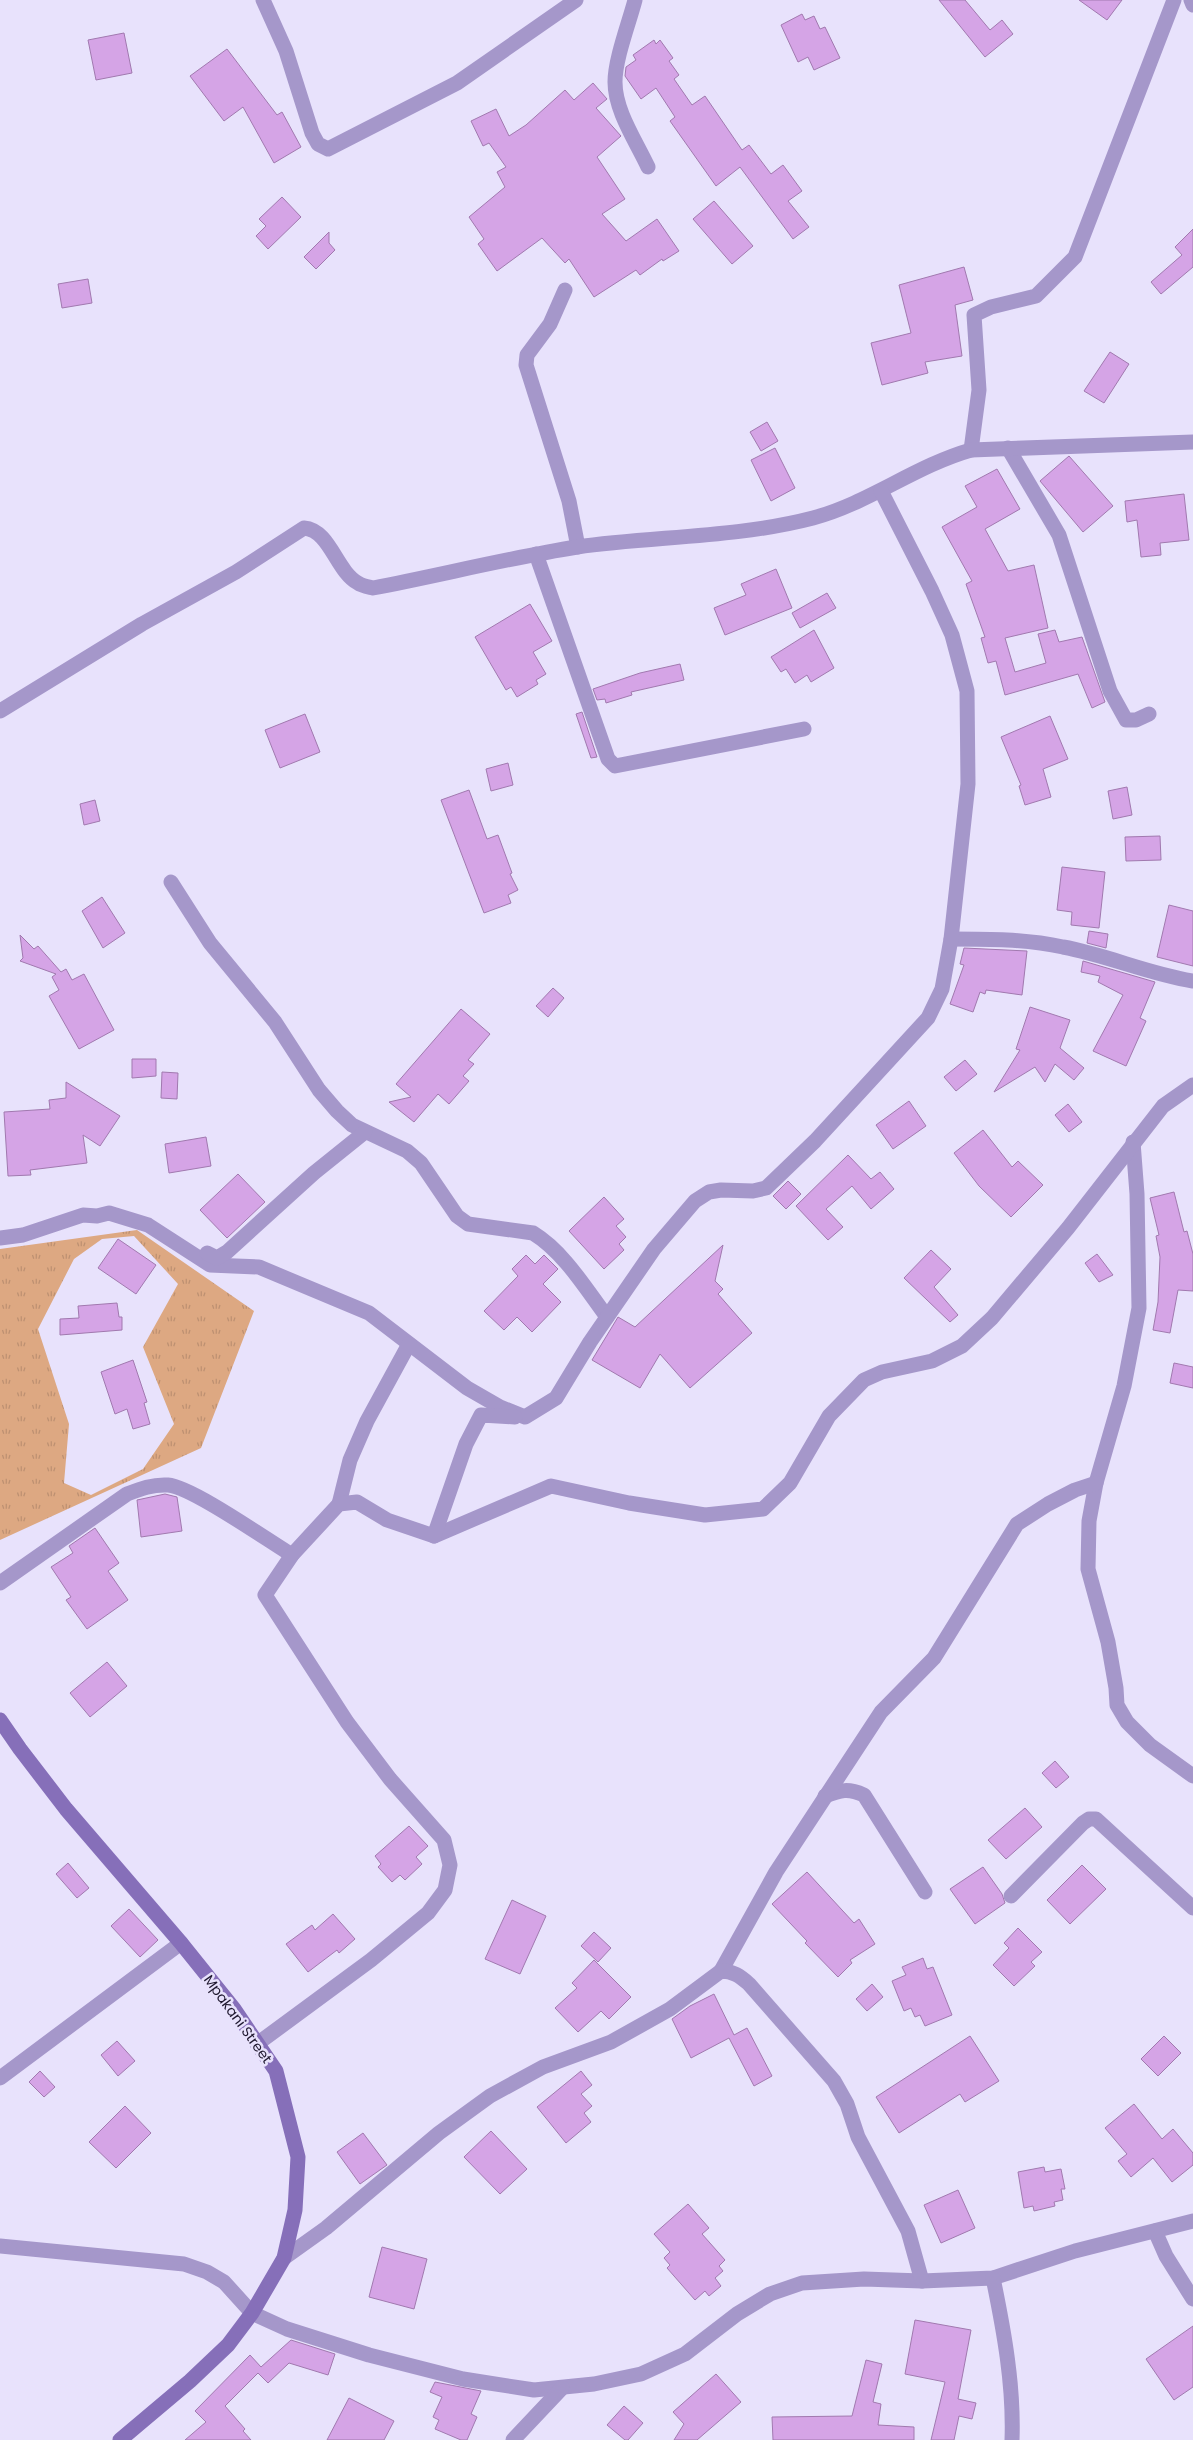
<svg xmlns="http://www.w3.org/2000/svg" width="1193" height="2440" font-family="Poppins,sans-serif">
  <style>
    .grass { fill: url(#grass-tufts); fill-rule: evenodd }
    .building { fill: #d5a4e6; stroke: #a179af }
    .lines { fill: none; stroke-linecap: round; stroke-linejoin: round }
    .street { stroke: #a597ca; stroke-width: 15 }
    .secondary { stroke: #866fb9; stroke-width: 15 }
    .labels { text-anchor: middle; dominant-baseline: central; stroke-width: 5; stroke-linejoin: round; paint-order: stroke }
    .street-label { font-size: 14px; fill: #1f182f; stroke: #e8e2fc }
  </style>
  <defs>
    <pattern id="grass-tufts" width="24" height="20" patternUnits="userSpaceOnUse" patternTransform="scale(1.25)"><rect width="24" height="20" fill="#dda882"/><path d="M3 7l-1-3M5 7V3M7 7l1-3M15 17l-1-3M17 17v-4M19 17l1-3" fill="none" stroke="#bd9071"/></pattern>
  </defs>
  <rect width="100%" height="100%" fill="#e8e2fc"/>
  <path class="grass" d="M137,1230L254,1311L201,1448L0,1540V1249ZM134,1236L178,1284L143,1347L174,1424L143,1469L91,1495L64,1483L69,1424L38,1329L74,1259L102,1239Z"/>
  <g class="building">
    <path d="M939,0H965L990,30L1002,20L1013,34L985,57Z"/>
    <path d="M1079,0H1122L1107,20Z"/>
    <path d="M802,14L805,20L814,16L820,29L825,27L840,58L814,70L808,57L798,62L781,25Z"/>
    <path d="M124,33L132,73L96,80L88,40Z"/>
    <path d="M654,40L656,44L660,40L673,58L669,61L679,75L674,79L692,105L705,96L742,150L749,145L771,174L783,165L802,191L788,201L809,227L793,239L740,167L716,186L670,121L675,117L656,88L641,99L625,76L626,67L636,60L633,55Z"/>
    <path d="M227,49L277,115L282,112L301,147L274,163L243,107L224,121L190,76Z"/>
    <path d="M593,83L607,99L596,108L621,136L597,157L625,199L602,214L626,241L657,219L679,251L663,261L662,259L640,275L636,270L594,297L569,259L565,263L542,238L497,271L478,244L484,239L469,217L505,187L497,172L506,167L489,143L483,146L471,121L496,109L509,136L526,125L565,90L574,100Z"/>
    <path d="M282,197L301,217L268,249L256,236L266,226L259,219Z"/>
    <path d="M714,201L753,246L732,264L693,219Z"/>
    <path d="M1193,229V267L1161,294L1151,282L1182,255L1175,247Z"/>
    <path d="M329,232V243L335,250L316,269L304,257Z"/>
    <path d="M964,267L973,300L955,305L962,356L925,362L928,373L882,385L871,343L911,333L899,285Z"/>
    <path d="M88,279L92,303L62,308L58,284Z"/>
    <path d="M1110,352L1129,364L1104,403L1084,391Z"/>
    <path d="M767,422L778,441L761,451L750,432Z"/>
    <path d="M775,448L795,488L771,501L751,460Z"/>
    <path d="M1069,456L1113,506L1083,532L1040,481Z"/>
    <path d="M997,469L1020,509L985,529L1008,571L1034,565L1048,628L1005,638L1015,672L1046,663L1038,634L1055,630L1059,642L1082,637L1105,702L1092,708L1078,674L1005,695L996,661L988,663L981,638L985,637L966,584L972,581L942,527L977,507L965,486Z"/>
    <path d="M1184,494L1189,540L1160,543L1161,555L1141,557L1137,520L1127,522L1125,501Z"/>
    <path d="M776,569L792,608L725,635L714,608L746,595L741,584Z"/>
    <path d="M827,593L836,608L800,628L792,613Z"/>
    <path d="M530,604L552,641L533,652L546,674L536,680L538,684L517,697L511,687L506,690L475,637Z"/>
    <path d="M814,630L834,668L811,682L807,675L795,683L786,669L781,672L771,657Z"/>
    <path d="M680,664L684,680L631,692L632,695L606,703L605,699L597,700L593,689L640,673Z"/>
    <path d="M582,712L597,757L591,758L576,714Z"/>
    <path d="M305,714L320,752L280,768L265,730Z"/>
    <path d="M1050,716L1068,759L1043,769L1051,797L1025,805L1019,786L1021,785L1001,737Z"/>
    <path d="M508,763L513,785L491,791L486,769Z"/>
    <path d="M1127,787L1132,815L1113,819L1108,791Z"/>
    <path d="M469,790L487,839L498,835L512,873L510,874L518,890L508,895L511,903L484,913L441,800Z"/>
    <path d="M95,800L100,821L84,825L80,804Z"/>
    <path d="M1160,836L1161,860L1126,861L1125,837Z"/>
    <path d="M1062,867L1105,872L1099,928L1071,925L1072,912L1057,910Z"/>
    <path d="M102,897L125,933L103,948L82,911Z"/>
    <path d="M1169,905L1193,911V966L1157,957Z"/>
    <path d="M1089,931L1108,934L1106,948L1087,943Z"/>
    <path d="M20,935L34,949L38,946L61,972L66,969L72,980L84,974L114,1030L79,1049L49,996L59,990L52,977L56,974L20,961L23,958Z"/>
    <path d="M964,948L1027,951L1022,995L986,990L985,994L980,992L973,1012L950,1004L964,965L960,964Z"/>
    <path d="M1083,961L1155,982L1140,1018L1146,1021L1126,1066L1093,1051L1123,995L1098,982L1100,976L1081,972Z"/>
    <path d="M553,988L564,998L548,1017L536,1006Z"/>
    <path d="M1030,1007L1070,1020L1060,1048L1084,1068L1074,1080L1055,1064L1045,1082L1035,1067L994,1092L1020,1050L1016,1049Z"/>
    <path d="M461,1009L490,1034L468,1060L474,1064L463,1076L469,1081L449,1104L438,1094L414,1122L389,1102L411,1097L396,1084Z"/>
    <path d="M132,1059H156V1076L132,1078Z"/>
    <path d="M965,1060L977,1074L956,1091L944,1077Z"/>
    <path d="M162,1072L178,1073L177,1099L161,1098Z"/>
    <path d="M66,1082L120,1116L100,1146L83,1135L87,1163L30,1170L31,1175L8,1176L4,1112L50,1109L49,1100L66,1098Z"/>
    <path d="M909,1101L926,1126L893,1149L876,1125Z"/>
    <path d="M1068,1104L1082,1122L1069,1132L1055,1115Z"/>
    <path d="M983,1130L1012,1167L1018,1161L1043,1185L1011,1217L979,1186L954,1153Z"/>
    <path d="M206,1137L211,1166L169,1173L165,1144Z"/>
    <path d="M848,1155L871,1179L880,1172L894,1189L871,1209L852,1186L826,1209L843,1227L828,1240L796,1206Z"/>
    <path d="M238,1174L265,1202L227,1238L200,1210Z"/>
    <path d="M788,1181L801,1194L786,1209L773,1196Z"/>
    <path d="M1174,1192L1184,1232L1187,1231L1193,1254V1291L1178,1290L1170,1333L1153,1330L1158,1302L1160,1257L1156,1236L1159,1235L1150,1198Z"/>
    <path d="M604,1197L624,1219L616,1226L626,1237L619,1244L624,1250L604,1269L569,1231Z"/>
    <path d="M118,1239L156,1265L136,1294L98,1268Z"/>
    <path d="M723,1245L715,1281L723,1289L718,1294L752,1333L690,1388L660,1354L640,1388L592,1360L618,1317L635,1327Z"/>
    <path d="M931,1250L951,1269L934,1287L958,1315L950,1322L904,1278Z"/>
    <path d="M1097,1254L1113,1275L1099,1282L1085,1263Z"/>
    <path d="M526,1255L535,1264L544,1255L558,1269L543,1284L561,1302L532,1332L517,1317L504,1330L484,1311L518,1276L512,1269Z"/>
    <path d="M117,1303L119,1317H122V1330L60,1335V1319L79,1318L78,1306Z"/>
    <path d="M133,1360L147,1402L144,1403L150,1424L133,1429L127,1409L115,1414L101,1372Z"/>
    <path d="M1174,1363L1193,1367V1388L1170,1383Z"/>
    <path d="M165,1494L177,1497L182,1531L141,1537L137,1500Z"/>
    <path d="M95,1528L119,1563L108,1571L128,1600L87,1629L66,1600L71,1597L51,1567L73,1553L69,1546Z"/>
    <path d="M107,1662L127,1686L90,1717L70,1693Z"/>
    <path d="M1055,1761L1069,1777L1056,1788L1042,1773Z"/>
    <path d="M1025,1808L1042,1827L1006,1859L988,1840Z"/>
    <path d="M409,1826L428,1846L416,1857L422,1864L405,1880L400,1875L392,1882L378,1867L381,1864L375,1856Z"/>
    <path d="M68,1863L89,1888L77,1898L56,1874Z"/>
    <path d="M1082,1865L1106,1889L1070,1924L1047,1900Z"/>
    <path d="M983,1867L1002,1894L1005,1903L975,1924L950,1889Z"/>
    <path d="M807,1872L854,1923L859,1919L875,1944L850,1960L852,1963L838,1977L805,1943L807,1941L772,1904Z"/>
    <path d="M512,1900L546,1916L520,1974L485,1959Z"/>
    <path d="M129,1909L158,1940L140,1957L111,1926Z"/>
    <path d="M333,1914L355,1939L339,1953L337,1950L308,1972L286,1944L312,1925L315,1930Z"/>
    <path d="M1018,1928L1042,1952L1031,1962L1035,1966L1014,1986L993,1965L1009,1948L1004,1943Z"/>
    <path d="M594,1932L611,1948L598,1962L581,1946Z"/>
    <path d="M923,1958L927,1969L933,1967L952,2015L925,2026L920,2015L915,2017L911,2008L904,2011L892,1981L906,1975L902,1967Z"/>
    <path d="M594,1960L631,1997L609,2019L601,2011L578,2032L555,2008L577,1988L572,1983Z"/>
    <path d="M872,1984L883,1997L867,2011L856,1999Z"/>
    <path d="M714,1994L734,2035L747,2028L772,2076L754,2086L729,2038L691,2058L672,2019L690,2006Z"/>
    <path d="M970,2036L999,2081L965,2102L960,2094L899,2133L876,2097Z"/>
    <path d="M1164,2036L1181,2053L1158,2076L1141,2059Z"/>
    <path d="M117,2041L135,2061L118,2076L101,2055Z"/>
    <path d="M40,2071L55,2087L44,2097L29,2082Z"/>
    <path d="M581,2071L592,2085L581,2094L592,2106L584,2113L591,2122L566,2143L537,2107Z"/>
    <path d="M1134,2104L1162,2139L1173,2129L1193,2153V2165L1172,2182L1153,2158L1131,2177L1118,2161L1127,2154L1105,2128Z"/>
    <path d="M125,2106L151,2133L116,2168L89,2142Z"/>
    <path d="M491,2131L527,2169L500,2194L464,2157Z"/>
    <path d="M363,2133L387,2165L360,2184L337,2152Z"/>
    <path d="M1044,2167L1045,2172L1061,2169L1065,2189H1061L1063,2200L1054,2202L1055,2206L1034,2211L1033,2206L1024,2208L1018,2172Z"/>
    <path d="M958,2190L975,2228L941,2243L924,2205Z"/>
    <path d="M688,2204L709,2228L702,2234L725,2260L719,2266L723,2271L715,2278L721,2286L709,2296L705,2291L695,2300L667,2268L670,2265L664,2258L670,2252L654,2234Z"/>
    <path d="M382,2247L427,2259L414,2309L369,2297Z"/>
    <path d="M915,2320L971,2330L958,2399L976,2403L972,2419L959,2416L954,2440H931L945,2382L905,2374Z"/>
    <path d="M1193,2326V2387L1174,2400L1146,2359Z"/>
    <path d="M291,2340L335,2354L328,2375L289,2363L268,2383L258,2373L225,2406L245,2429L243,2431L251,2440H185L206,2422L195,2411L250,2355L261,2367Z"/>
    <path d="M866,2360L882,2364L873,2402L881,2404L878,2425L914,2427V2440H773L772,2417L852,2416Z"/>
    <path d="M716,2374L741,2402L697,2440H674L684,2424L673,2412Z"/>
    <path d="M435,2382L481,2391L471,2414L477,2417L467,2440H461L435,2429L439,2420L433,2417L442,2397L430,2392Z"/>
    <path d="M349,2398L394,2421L384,2440H327Z"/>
    <path d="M624,2406L643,2423L628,2440H625L607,2425Z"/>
  </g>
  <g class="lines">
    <g class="street">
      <path d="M263,0L286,51L312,133L318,144L328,149L457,83L576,0"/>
      <path d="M635,0C629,23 615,59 615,82C615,111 636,141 648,167"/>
      <path d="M1191,0L1193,5"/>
      <path d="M565,290L550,324L527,355L526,365L569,501L578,547"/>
      <path d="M1008,448L1059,535L1110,691L1126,720H1136L1149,714"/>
      <path d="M971,450L979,390L974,315L991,307L1036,296L1075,257L1174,0"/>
      <path d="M536,554L608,759L615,766L804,729"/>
      <path d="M0,711L142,624L236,572L304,528C330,530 336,571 358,583C362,586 369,587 373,588C441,575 508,558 577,547C655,536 736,538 813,518C869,503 915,466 971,450L1193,442"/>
      <path d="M171,882L210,943L275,1022L319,1090L337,1111L352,1125L407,1151L421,1163L457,1216L468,1224L533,1233C564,1252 586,1289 607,1317"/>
      <path d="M951,939C989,939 1025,939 1063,947C1107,955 1149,974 1193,981"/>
      <path d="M1133,1142L1137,1194L1139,1308L1124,1386L1096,1483L1089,1521L1088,1569L1108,1642L1116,1688L1117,1705L1127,1722L1150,1745L1193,1776"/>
      <path d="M0,1238L23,1235L83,1215L97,1216L109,1213L148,1225L210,1265L259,1267L369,1313L467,1388L500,1407L525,1417L556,1398L590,1342L654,1249L695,1201L709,1192L721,1190L753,1191L766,1188L815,1141L928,1018L942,989L951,939L968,784L967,691L952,635L932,591L881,491"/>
      <path d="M207,1253L217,1258L227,1252L314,1173L365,1132"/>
      <path d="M339,1504L350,1460L367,1421L409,1344"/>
      <path d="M434,1536L551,1486L629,1503L705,1515L763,1509L790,1483L829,1416L864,1380L882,1372L932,1361L962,1346L992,1318L1068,1228L1163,1106L1193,1085"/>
      <path d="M0,1583L127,1494C140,1489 153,1484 168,1485C192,1487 267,1540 292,1555"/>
      <path d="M825,1796C841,1790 848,1788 864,1795L925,1892"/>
      <path d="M1011,1896L1083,1823L1089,1819H1096L1193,1908"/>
      <path d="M721,1971L776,1872L881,1712L934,1658L1017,1524L1048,1504L1075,1490L1096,1483"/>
      <path d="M257,2044L371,1960L428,1913L445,1890L450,1865L444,1840L390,1779L347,1722L265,1595L292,1555L339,1504L357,1502L387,1520L434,1536L466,1444L481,1415L515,1417"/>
      <path d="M0,2078L181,1943"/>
      <path d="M1155,2231L1166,2256L1193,2299"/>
      <path d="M0,2246L184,2264L207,2272L224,2282L252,2313L287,2329L369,2355L463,2379L534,2390L594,2384L641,2374L685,2354L737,2314L770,2294L802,2283L864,2279L922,2281L993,2278L1075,2251L1193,2221"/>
      <path d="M284,2258L326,2228L439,2133L490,2096L543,2067L611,2042L670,2009L721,1971C733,1971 740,1976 749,1984L834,2081L847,2104L858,2137L908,2231L922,2281"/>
      <path d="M993,2278C1004,2331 1014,2386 1012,2440"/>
      <path d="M513,2440L562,2388"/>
    </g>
    <path class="secondary" d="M0,1720L20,1749L66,1809L181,1943L234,2009L276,2071L298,2157L295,2210L284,2258L252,2313L228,2345L190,2381L120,2440"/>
  </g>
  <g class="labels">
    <g class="street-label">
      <text transform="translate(238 2019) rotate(54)">Mpakani Street</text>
    </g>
  </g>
</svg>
